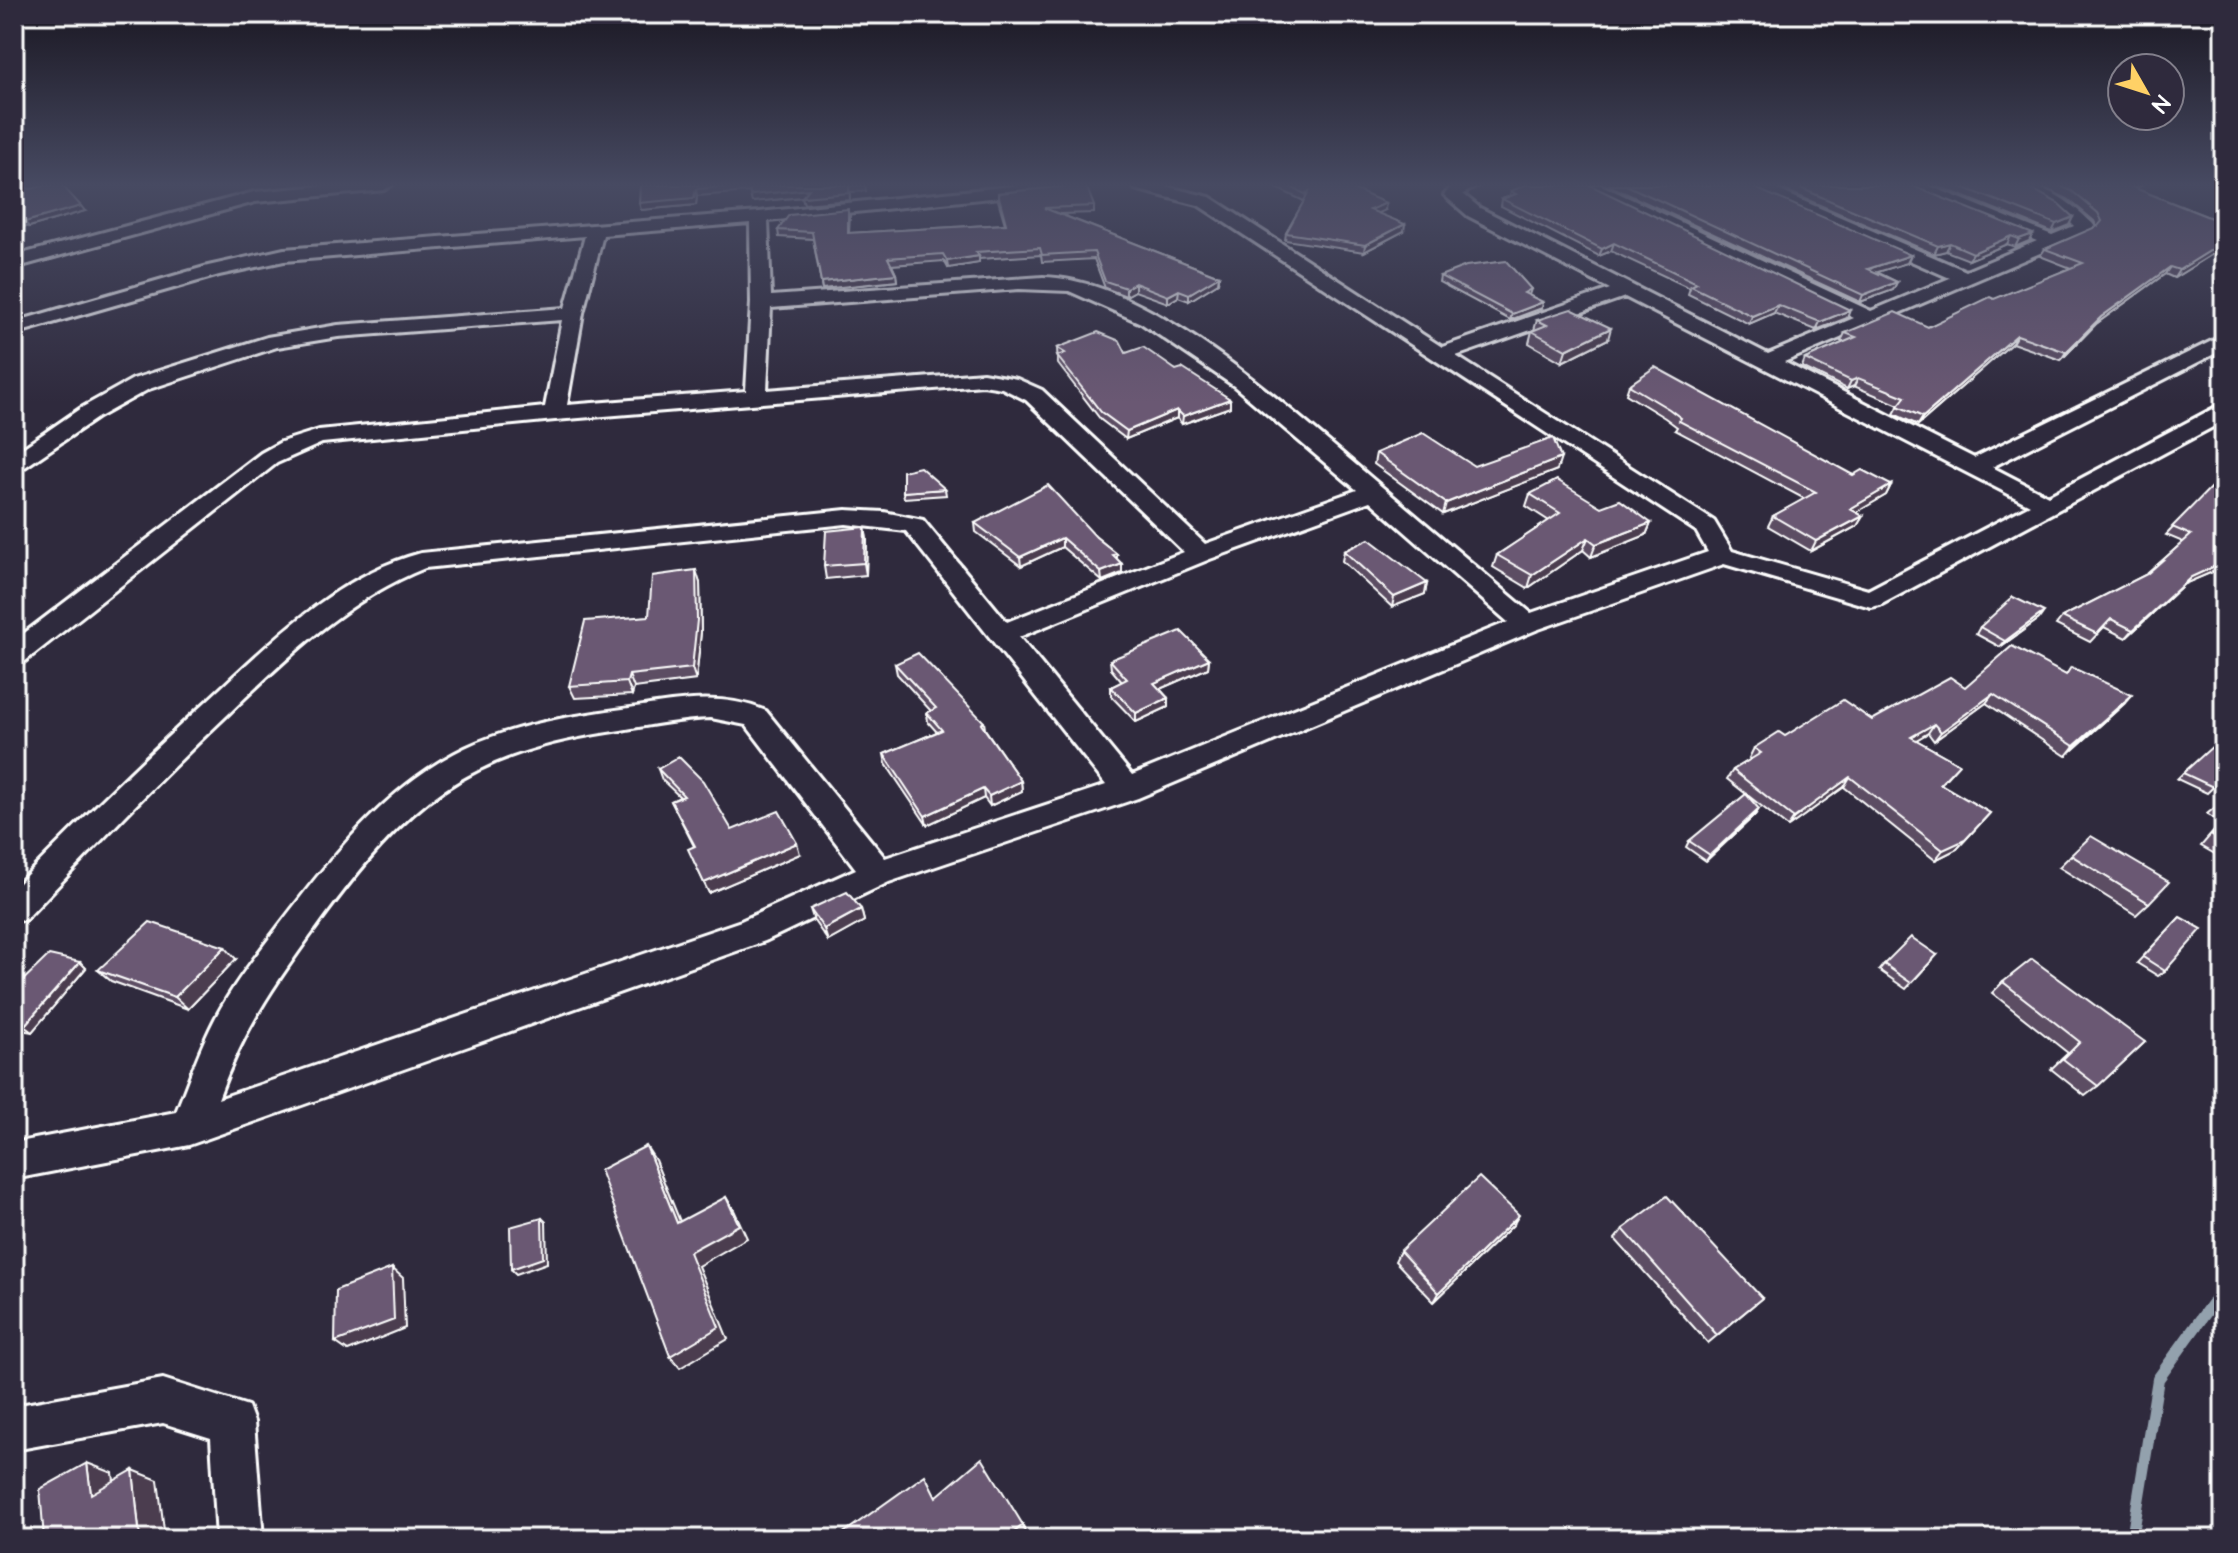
<svg xmlns="http://www.w3.org/2000/svg" width="2238" height="1553" font-family="'Architects Daughter',sans-serif">
  <style>
    .lines { fill: none; stroke-linecap: round; stroke-linejoin: round }
    .stream { stroke: #93a1ad; stroke-width: 12 }
    .minor-casing { stroke: #fff; stroke-width: 6 }
    .minor { fill: #2f2a3d; fill-rule: evenodd }
    .wall { fill: #5c4d63; stroke: #fff; stroke-width: 2 }
    .shaded-wall { fill: #4b3e50; stroke: #fff; stroke-width: 2 }
    .building { fill: #6b5973; stroke: #fff; stroke-width: 2 }
  </style>
  <rect width="100%" height="100%" fill="#2f2a3d"/>
  <filter id="ink" filterUnits="userSpaceOnUse"><feTurbulence type="fractalNoise" baseFrequency=".0125" numOctaves="2"/><feDisplacementMap in="SourceGraphic" scale="16" xChannelSelector="R" yChannelSelector="G"/><feConvolveMatrix kernelMatrix="1 2 1 2 8 2 1 2 1" color-interpolation-filters="sRGB"/></filter>
  <g filter="url(#ink)">
    <g class="lines">
      <path class="stream" d="M2132,1539L2158,1379L2224,1287"/>
      <g class="minor-casing">
        <g id="minor">
          <path d="M331,185H392L384,190L255,202L14,268V256L254,192Z"/>
          <path d="M1022,185H1077L1069,190L768,221L771,296L1043,277C1150,279 1289,409 1369,476C1423,522 1477,567 1531,613L1708,552L1696,531L1198,205L1135,189L1133,185H1160L1210,197L1442,347L1610,289L1468,216L1444,195L1453,185H1479L1463,194L1480,208L1768,354L1854,318L1580,185H1601L1871,311L1950,278L1746,189L1744,185H1766L1966,271L2037,241L1907,189L1905,185H1927L2052,235L2074,226L2056,208L2014,185C2047,184 2069,201 2092,223L2095,227L2092,231L1784,362L1974,458L2224,335V349L1992,467L2048,496L2216,407L2224,405V421L1880,605L1871,607L1724,564L1536,630L1138,798L889,882L765,941L189,1145L14,1179V1143L176,1112C189,1080 200,1047 216,1017C233,985 256,956 278,927C331,858 385,787 465,748C514,725 570,716 623,709C673,702 718,691 766,711L885,858L1106,785L906,531L846,524L425,568C347,599 286,658 227,715C157,781 92,850 26,919L14,922V888C77,824 141,761 207,701C269,644 337,575 421,553L846,510L884,512L923,520L1007,622L1184,552L1026,400L1002,388L983,385L555,420L322,443L277,463L24,662L14,664V641L261,453L281,442L319,430L545,407L562,320L338,337L277,347L149,389L97,418L22,469L14,471V454L81,408L133,379L267,337L338,325L565,308L585,236L284,261L219,275L14,334V322L208,266L284,249L759,212ZM750,223L751,303L746,391L567,405L583,313L603,235ZM1019,289L1069,291L1141,323L1234,386L1357,490L1205,544L1042,390L1017,379L983,373L767,390L771,308ZM1625,297L2030,505L1868,590L1732,551L1714,521L1456,356ZM1370,501L1508,622L1132,775L1019,637L1210,559ZM711,718L746,725L856,869L741,921L218,1099C244,1028 273,986 317,926C408,802 464,752 621,730C651,725 680,719 711,718Z"/>
          <path d="M2215,185H2224V190L2217,189Z"/>
          <path d="M163,1379L248,1406L254,1422L263,1539H217L211,1438L163,1423L14,1450V1406Z"/>
        </g>
      </g>
      <use href="#minor" class="minor"/>
    </g>
    <g class="wall">
      <path d="M14,185L31,189L85,211L29,227L14,225Z"/>
      <path d="M640,185H865L866,191L850,192V200L804,204L803,197L752,202L750,192L697,196L696,205L641,210Z"/>
      <path d="M1270,185H1361L1351,188L1385,210L1378,213L1404,231L1364,252L1285,240L1286,233L1304,201Z"/>
      <path d="M1608,185H1748L1907,263L1877,272L1897,282L1893,290L1860,302Z"/>
      <path d="M1773,185H1910L2029,241L2015,247L2007,244L1969,260L1946,251L1934,254Z"/>
      <path d="M1935,185H2025L2073,217L2069,225L2052,232Z"/>
      <path d="M2038,185H2144L2135,188L2224,223V247L2174,278L2165,274L2096,324L2061,360L2012,343L1918,425L1894,414L1899,405L1854,386L1847,389L1802,367L1805,359L1845,342L1841,341L1845,333L1928,327L2071,268L2040,256L2045,249L2097,227L2094,221L2068,199Z"/>
      <path d="M1069,186L1094,206V213L1060,214L1219,276L1218,283L1189,301L1178,297L1168,303L1135,291L1126,296L1105,288L1094,259L1042,262L1041,255L979,259V263L948,268L944,261L892,265L896,274L897,281L822,289L813,239L779,237L778,230L850,216L849,233L1005,224L998,200V193Z"/>
      <path d="M1511,191L1847,318L1816,330L1774,313L1749,324L1688,294L1690,288L1611,251L1599,256L1501,206L1502,199L1509,197Z"/>
      <path d="M1440,276L1531,289L1529,295L1542,308L1510,320L1439,282Z"/>
      <path d="M1537,320L1608,339L1562,362L1529,343L1532,331L1534,330Z"/>
      <path d="M1057,348L1126,353L1176,370L1230,399V407L1182,424L1177,418L1126,439L1101,420L1058,364Z"/>
      <path d="M1629,385L1853,475L1891,485L1886,495L1856,512L1863,516L1857,526L1811,551L1768,526L1773,516L1805,499L1675,430L1677,427L1665,418L1626,394Z"/>
      <path d="M1376,453L1474,466L1557,470L1443,514L1374,464Z"/>
      <path d="M2224,474V567L2184,584L2126,638L2104,627L2090,642L2056,625L2062,617L2147,574L2183,542L2166,535Z"/>
      <path d="M945,489L946,495L904,498L903,492Z"/>
      <path d="M1530,494L1601,507L1651,523L1646,535L1591,557L1583,550L1528,588L1493,567L1497,555L1549,521L1526,506Z"/>
      <path d="M975,523L1096,537L1117,554V559L1122,564V573L1102,581L1062,547L1021,566L976,532Z"/>
      <path d="M865,527L867,540L866,575L826,579L824,566Z"/>
      <path d="M1344,551L1427,583L1425,594L1392,607L1342,561Z"/>
      <path d="M700,583L701,632L696,680L634,688L632,695L575,698L569,686L649,616Z"/>
      <path d="M2039,619L2000,647L1976,634L1980,627Z"/>
      <path d="M1209,659L1208,668L1160,689L1168,698V707L1136,722L1111,696V687L1122,682L1111,669L1110,660Z"/>
      <path d="M895,664L984,722L985,729L1021,781L1022,791L990,806L984,798L927,825L886,764L884,754L937,732L928,722L927,713L931,711L897,674Z"/>
      <path d="M1965,687L2124,704L2066,756L1986,703L1934,741L1928,733L1916,740L1959,764L1941,784L1990,813L1957,849L1935,860L1844,787L1788,827L1727,779L1733,770L1751,759L1749,758L1754,748L1785,736L1872,720Z"/>
      <path d="M658,769L732,830L800,854L709,893L693,859L694,846L671,801L680,797L662,780Z"/>
      <path d="M2183,773L2224,777L2207,793L2177,779Z"/>
      <path d="M2224,800V856L2222,858L2201,846L2221,823L2207,814Z"/>
      <path d="M1759,809L1755,815L1706,861L1686,847L1689,841Z"/>
      <path d="M2071,855L2149,903L2136,915L2059,867Z"/>
      <path d="M810,909H861L864,921L828,941L814,921Z"/>
      <path d="M2180,917L2165,971L2158,976L2137,963Z"/>
      <path d="M1937,955L1906,989L1879,970L1884,964Z"/>
      <path d="M236,959L188,1009L111,981L98,970Z"/>
      <path d="M80,962L86,968L32,1032L14,1029V989Z"/>
      <path d="M2003,982L2145,1042L2098,1086L2085,1096L2051,1069L2068,1053L1992,993Z"/>
      <path d="M1513,1225L1434,1302L1395,1261L1400,1251Z"/>
      <path d="M1623,1229L1762,1298L1708,1343L1615,1239Z"/>
    </g>
    <g class="shaded-wall">
      <path d="M1344,185H1361L1342,192Z"/>
      <path d="M849,186L850,200L804,204L802,197Z"/>
      <path d="M696,189L697,196L696,205L641,210L639,203Z"/>
      <path d="M809,189L810,196L752,202L750,195Z"/>
      <path d="M1386,203L1385,210L1369,217L1370,210Z"/>
      <path d="M81,206L85,211L29,227L25,222Z"/>
      <path d="M2073,217L2069,225L2052,232L2056,224Z"/>
      <path d="M1405,224L1404,231L1364,252L1365,245Z"/>
      <path d="M2033,234L2029,241L2015,247L2019,239Z"/>
      <path d="M2011,236L2007,244L1969,260L1973,253Z"/>
      <path d="M2224,242V247L2174,278L2179,270Z"/>
      <path d="M1614,243L1611,251L1599,256L1602,249Z"/>
      <path d="M1950,243L1946,251L1934,254L1938,246Z"/>
      <path d="M1911,255L1907,263L1865,276L1868,269Z"/>
      <path d="M979,256V263L948,268L947,261Z"/>
      <path d="M2170,267L2165,274L2096,324L2061,360L2066,352L2101,317Z"/>
      <path d="M896,274L897,281L822,289L821,282Z"/>
      <path d="M1219,276L1218,283L1189,301V294Z"/>
      <path d="M1897,282L1893,290L1860,302L1863,295Z"/>
      <path d="M1135,283V291L1126,296V288Z"/>
      <path d="M1179,290L1178,297L1168,303V296Z"/>
      <path d="M1543,302L1542,308L1510,320L1512,314Z"/>
      <path d="M1778,305L1774,313L1749,324L1752,316Z"/>
      <path d="M1850,310L1847,318L1816,330L1820,322Z"/>
      <path d="M1611,328L1608,339L1562,362L1566,350Z"/>
      <path d="M2017,335L2012,343L1918,425L1923,417Z"/>
      <path d="M1858,378L1854,386L1847,389L1851,381Z"/>
      <path d="M1230,399V407L1182,424L1183,416Z"/>
      <path d="M1177,410V418L1126,439L1127,431Z"/>
      <path d="M1561,458L1557,470L1443,514L1446,503Z"/>
      <path d="M1891,485L1886,495L1845,519L1850,509Z"/>
      <path d="M1863,516L1857,526L1811,551L1816,541Z"/>
      <path d="M1651,523L1646,535L1591,557L1596,544Z"/>
      <path d="M865,527L867,540L866,575L864,563Z"/>
      <path d="M1062,538V547L1021,566L1020,557Z"/>
      <path d="M1588,538L1583,550L1528,588L1532,575Z"/>
      <path d="M2224,562V567L2184,584L2126,638L2133,630L2191,577Z"/>
      <path d="M1122,564V573L1102,581L1101,572Z"/>
      <path d="M696,570L700,583L701,632L696,680L692,668Z"/>
      <path d="M1427,583L1425,594L1392,607L1394,597Z"/>
      <path d="M2044,612L2039,619L2000,647L2005,641Z"/>
      <path d="M1209,659L1208,668L1153,692L1154,683Z"/>
      <path d="M629,675L634,688L632,695L627,682Z"/>
      <path d="M1993,694L1986,703L1934,741L1941,732Z"/>
      <path d="M2132,695L2124,704L2066,756L2074,746Z"/>
      <path d="M1168,698V707L1136,722V713Z"/>
      <path d="M1934,724L1928,733L1904,747L1911,737Z"/>
      <path d="M1850,777L1844,787L1788,827L1794,818Z"/>
      <path d="M1021,781L1022,791L990,806L989,796Z"/>
      <path d="M983,789L984,798L927,825L925,816Z"/>
      <path d="M1759,809L1755,815L1706,861L1710,855Z"/>
      <path d="M1990,813L1957,849L1935,860L1943,850Z"/>
      <path d="M797,843L800,854L709,893L704,883Z"/>
      <path d="M861,909L864,921L828,941L824,929Z"/>
      <path d="M225,947L236,959L188,1009L175,997Z"/>
      <path d="M80,962L86,968L32,1032L24,1026Z"/>
      <path d="M646,1146L655,1160L686,1236L677,1223Z"/>
      <path d="M726,1197L734,1210L747,1238L698,1266L728,1339L680,1368L670,1356L689,1252Z"/>
      <path d="M1519,1215L1513,1225L1434,1302L1439,1293Z"/>
      <path d="M542,1218L546,1222L547,1263L516,1274L511,1269Z"/>
      <path d="M392,1268L403,1278L405,1328L348,1351L335,1342Z"/>
      <path d="M87,1463L113,1473L117,1503L91,1494Z"/>
      <path d="M133,1470L158,1480L165,1539H140Z"/>
      <path d="M1023,1525L1025,1533L1017,1539H1005Z"/>
    </g>
    <g class="building">
      <path d="M14,185L31,189L47,185H62L81,206L25,222L14,220Z"/>
      <path d="M640,185H749L696,189L694,198L639,203Z"/>
      <path d="M749,185H859L849,186V193L802,197L809,189L750,195Z"/>
      <path d="M1071,185H1086L1094,206L1044,208L1219,276L1189,294L1179,290L1168,296L1135,283L1126,288L1105,281L1094,252L1042,255L1040,248L976,252L979,256L947,261L943,254L888,258L896,274L821,282L812,232L778,230L789,215L848,209V233L1006,224L998,193L1069,186Z"/>
      <path d="M1286,185H1344L1386,203L1370,210L1405,224L1365,245L1286,233L1309,192L1305,194Z"/>
      <path d="M1525,185H1590L1850,310L1820,322L1778,305L1752,316L1691,286L1697,283L1614,243L1602,249L1502,199L1516,194L1511,191Z"/>
      <path d="M1626,185H1748L1911,255L1868,269L1897,282L1863,295Z"/>
      <path d="M1793,185H1910L2033,234L2019,239L2011,236L1973,253L1950,243L1938,246Z"/>
      <path d="M1957,185H2025L2058,203L2073,217L2056,224Z"/>
      <path d="M2058,185H2127L2224,223V242L2179,270L2170,267L2101,317L2066,352L2017,335L1923,417L1898,406L1905,397L1858,378L1851,381L1805,359L1856,337L1845,333L1895,312L1928,327L1990,297L1994,299L2083,263L2045,249L2098,226L2102,221L2098,213L2072,191Z"/>
      <path d="M1506,261L1531,289L1524,293L1543,302L1512,314L1440,276L1466,266Z"/>
      <path d="M1571,309L1611,328L1566,350L1532,331L1547,325L1537,320Z"/>
      <path d="M1098,332L1120,341L1126,353L1143,347L1176,370L1182,368L1230,399L1183,416L1177,410L1127,431L1101,412L1057,356L1065,353L1057,348Z"/>
      <path d="M1655,367L1853,475L1862,470L1891,485L1850,509L1863,516L1816,541L1773,516L1816,492L1679,421L1681,418L1669,409L1629,385Z"/>
      <path d="M1423,433L1474,466L1553,438L1561,458L1446,503L1376,453Z"/>
      <path d="M920,467L945,489L903,492V471Z"/>
      <path d="M2224,474V562L2191,577L2133,630L2111,619L2097,634L2062,617L2147,574L2191,535L2172,527Z"/>
      <path d="M1557,480L1601,507L1620,500L1651,523L1596,544L1588,538L1532,575L1497,555L1560,513L1530,494Z"/>
      <path d="M1048,485L1096,537L1117,554L1113,555L1122,564L1101,572L1062,538L1020,557L975,523Z"/>
      <path d="M865,527L864,563L824,566L826,531Z"/>
      <path d="M1369,539L1427,583L1394,597L1344,551Z"/>
      <path d="M696,570L697,620L692,668L629,675L627,682L569,686L585,621L649,616L652,576Z"/>
      <path d="M2013,597L2044,612L2005,641L1980,627Z"/>
      <path d="M1181,631L1209,659L1154,683L1168,698L1136,713L1111,687L1127,679L1110,660Z"/>
      <path d="M2012,646L2066,675L2071,667L2132,695L2074,746L1993,694L1941,732L1934,724L1911,737L1959,764L1940,784L1990,813L1965,840L1943,850L1850,777L1794,818L1733,770L1761,753L1754,748L1779,732L1785,736L1843,700L1872,720L1950,677L1965,687Z"/>
      <path d="M918,653L984,722L981,724L1021,781L989,796L983,789L925,816L884,754L942,730L927,713L936,708L895,664Z"/>
      <path d="M2224,736V776L2213,787L2183,773Z"/>
      <path d="M679,757L703,781L732,830L779,811L797,843L704,883L688,849L695,846L671,801L684,796L658,769Z"/>
      <path d="M1746,794L1759,809L1710,855L1689,841Z"/>
      <path d="M2224,800V807L2218,804Z"/>
      <path d="M2224,821V842L2212,836Z"/>
      <path d="M2091,836L2169,882L2149,903L2071,855Z"/>
      <path d="M847,892L861,909L824,929L810,909Z"/>
      <path d="M2180,917L2202,929L2165,971L2143,957Z"/>
      <path d="M150,922L225,947L175,997L98,970Z"/>
      <path d="M1911,937L1937,955L1911,983L1884,964Z"/>
      <path d="M49,955L80,962L24,1026L14,1025V989Z"/>
      <path d="M2032,959L2145,1042L2098,1086L2063,1059L2080,1042L2003,982Z"/>
      <path d="M646,1146L677,1223L726,1197L739,1225L689,1252L719,1327L670,1356L600,1170Z"/>
      <path d="M1479,1177L1519,1215L1439,1293L1400,1251Z"/>
      <path d="M1667,1196L1762,1298L1717,1335L1623,1229Z"/>
      <path d="M542,1218L543,1258L511,1269L510,1227Z"/>
      <path d="M392,1268L394,1320L335,1342L336,1290Z"/>
      <path d="M982,1458L1023,1525L1005,1539H835L925,1475L936,1497Z"/>
      <path d="M87,1463L91,1494L133,1470L140,1539H44L40,1489Z"/>
    </g>
  </g>
  <linearGradient id="sky" x2="0" y2="1"><stop stop-color="#1a1722"/><stop offset="0.46" stop-color="#474a62"/><stop offset="1" stop-color="#474a62" stop-opacity="0"/></linearGradient>
  <rect width="2238" height="402" fill="url(#sky)"/>
  <rect width="2238" height="1553" fill="none" stroke="#2f2a3d" stroke-width="48"/>
  <rect x="24" y="24" width="2190" height="1505" fill="none" stroke="#fff" stroke-width="3" filter="url(#ink)"/>
  <g transform="translate(2146 92) rotate(129)"><circle r="38" fill="#2f2a3d" stroke="#827f8b" stroke-width="2"/>
  <path d="M0-6L14 30L0 20L-14 30Z" fill="#ffd166"/>
  <text y="-12" font-size="22" font-weight="bold" text-anchor="middle" fill="#ffffff">N</text>
  </g>
</svg>
